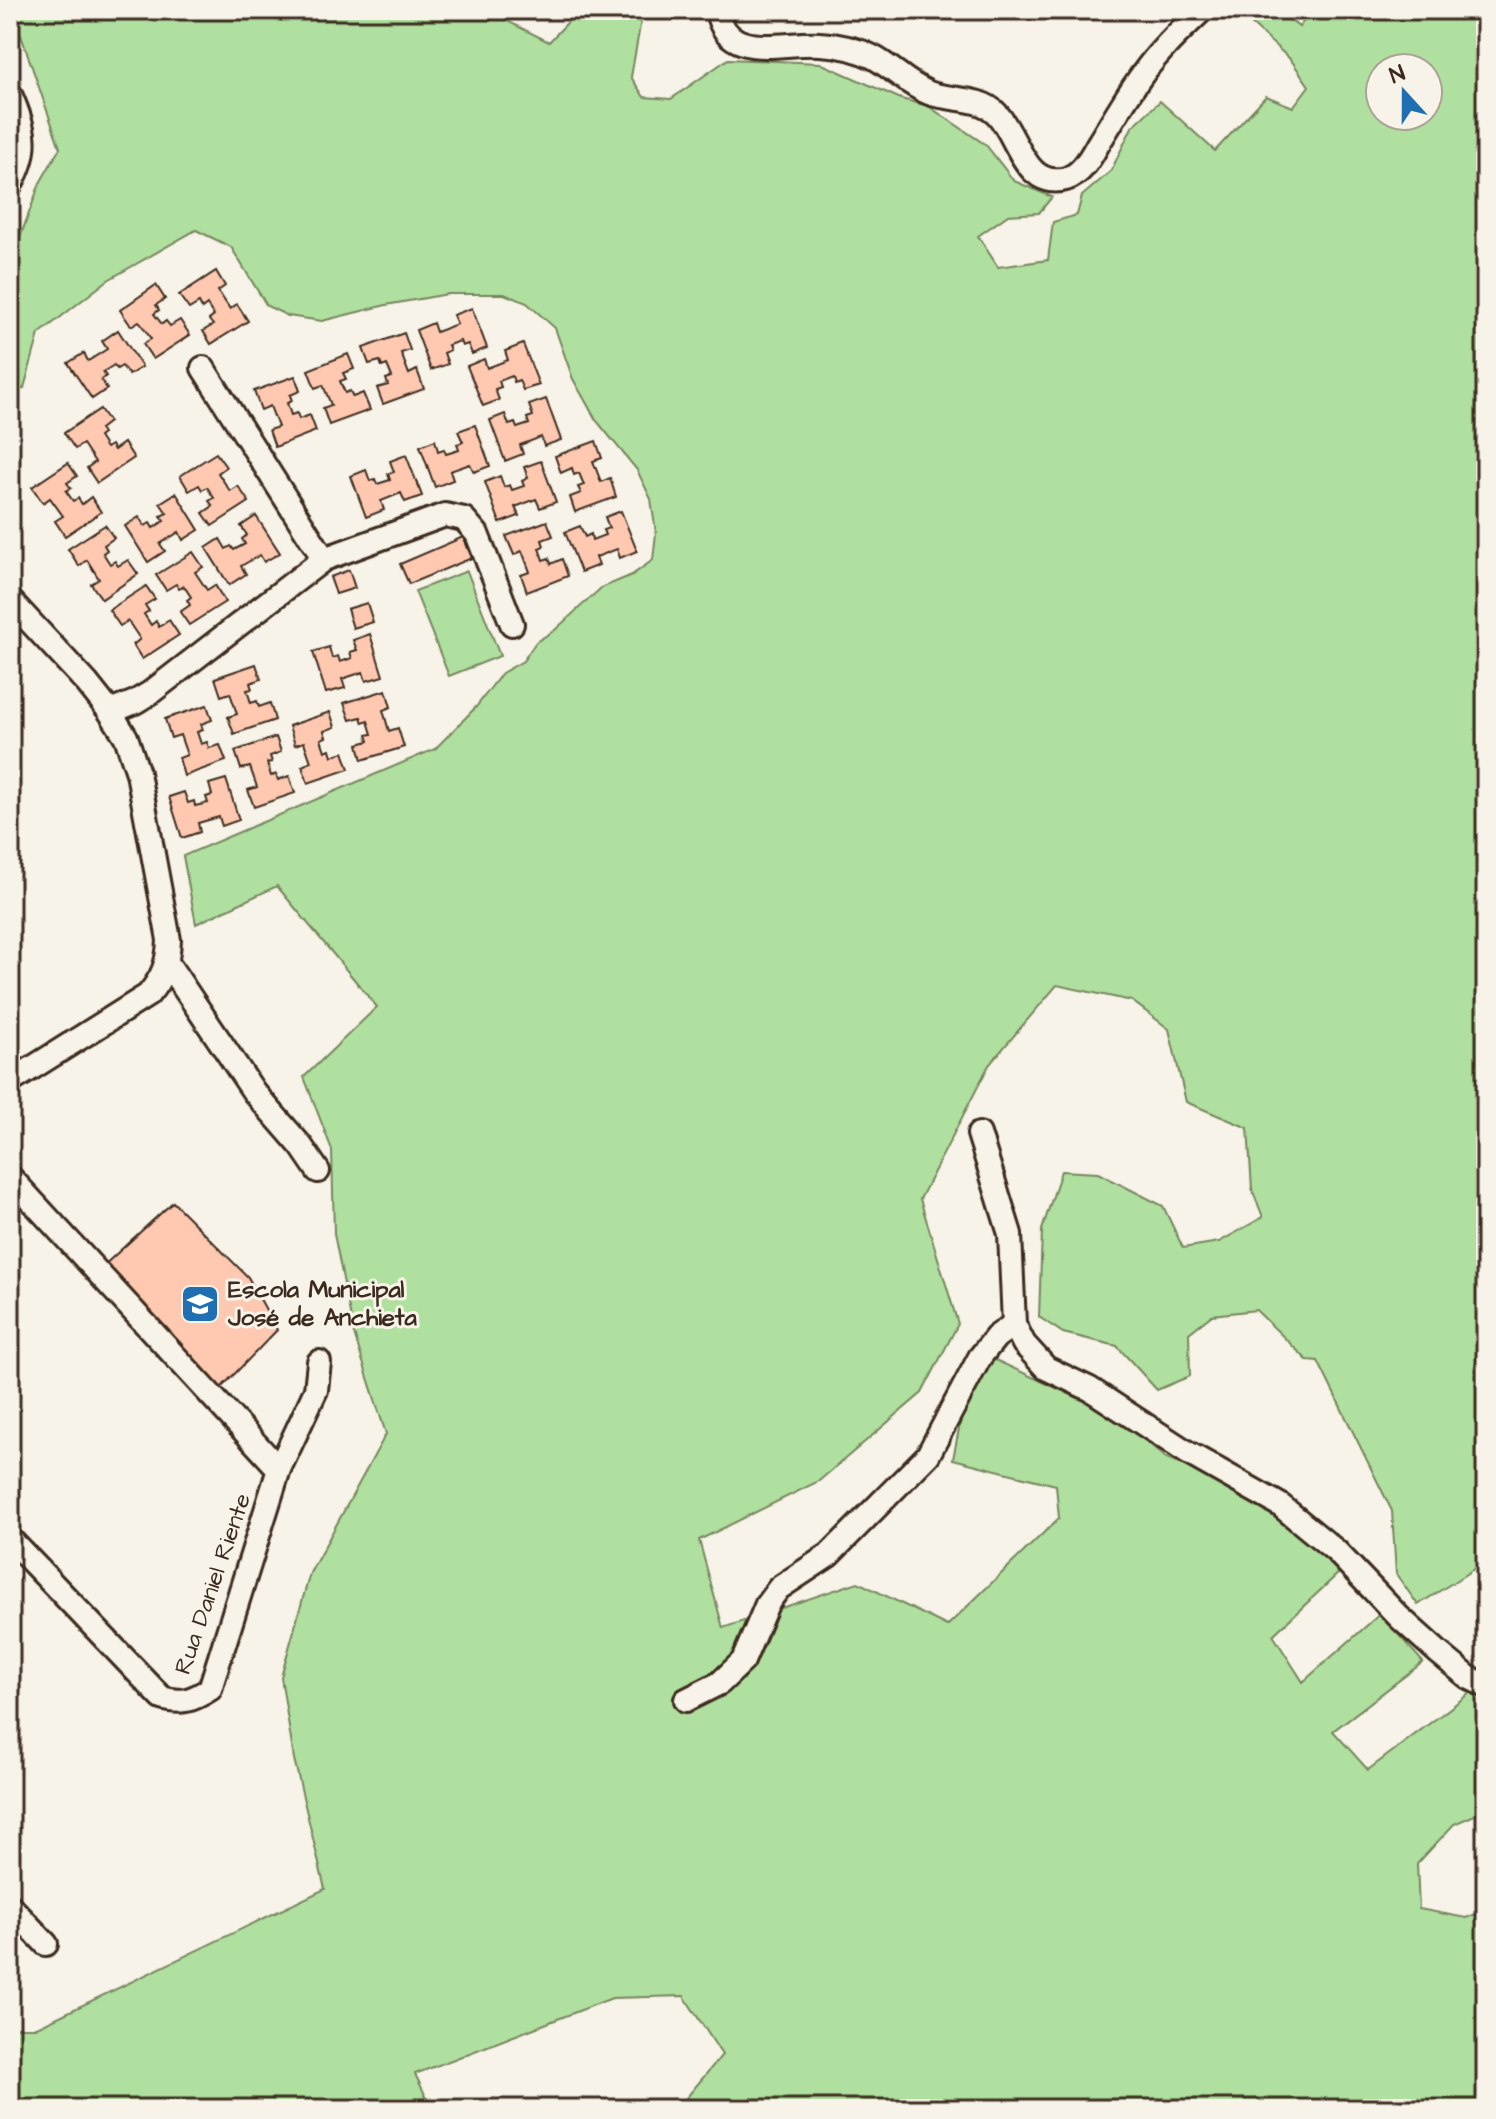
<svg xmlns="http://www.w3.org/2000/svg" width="1496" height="2119" font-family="'Architects Daughter',sans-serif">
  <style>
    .green { fill: #b0e09f; stroke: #76855e; stroke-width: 2; fill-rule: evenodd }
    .building { fill: #ffc9b1; stroke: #3b2a1e; stroke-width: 2 }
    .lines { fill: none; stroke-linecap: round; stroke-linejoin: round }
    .street-casing { stroke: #3b2a1e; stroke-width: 28 }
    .street { stroke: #f7f3e8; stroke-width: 22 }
    .labels { text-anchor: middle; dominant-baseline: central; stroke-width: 6; stroke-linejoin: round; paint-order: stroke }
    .poi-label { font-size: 24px; font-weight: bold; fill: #3b2a1e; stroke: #f7f3e8; text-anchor: start }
    .street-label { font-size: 24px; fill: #3b2a1e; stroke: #f7f3e8 }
  </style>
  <rect width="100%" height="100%" fill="#f7f3e8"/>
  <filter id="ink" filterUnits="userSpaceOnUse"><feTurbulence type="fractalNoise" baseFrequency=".0125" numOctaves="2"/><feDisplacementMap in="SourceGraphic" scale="16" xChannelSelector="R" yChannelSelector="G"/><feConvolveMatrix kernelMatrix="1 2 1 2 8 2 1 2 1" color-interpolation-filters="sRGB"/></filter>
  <g filter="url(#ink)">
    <g class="green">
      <path d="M30,10H489L499,17L549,42L579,10H650L641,20L631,77L644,97L671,99L728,59L820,63L901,99L928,106L986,145L1014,181L1052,197L1039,213L1008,215L978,236L998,267L1048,260L1053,222L1077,215L1082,196L1111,171L1132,127L1160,101L1215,151L1266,96L1293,107L1309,86L1291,60L1236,10H1277L1299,27L1312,10H1344L1347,12L1349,10H1486V1561L1418,1605L1396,1574L1392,1511L1318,1361L1307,1360L1256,1310L1212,1315L1189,1333L1190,1376L1157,1390L1117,1346L1063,1333L1039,1317L1042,1230L1061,1171L1098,1173L1163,1206L1183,1248L1219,1242L1263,1217L1252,1189L1248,1128L1186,1102L1169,1029L1132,1001L1057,985L989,1065L920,1199L958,1324L922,1393L819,1481L699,1540L723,1628L858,1582L947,1626L1059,1518L1056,1485L953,1459L965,1399L991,1358L1115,1415L1166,1458L1241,1488L1343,1569L1273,1635L1303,1682L1380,1614L1423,1662L1333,1731L1368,1770L1474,1690L1486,1697V1810L1454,1824L1417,1864L1419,1909L1466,1918L1486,1910V2109H677L722,2055L684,1996L612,1998L415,2074L432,2109H10V2027H37L325,1889L294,1759L281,1677L310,1573L386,1434L354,1334L334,1234L332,1150L304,1077L377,1007L277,886L196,924L183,856L435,749L476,707L502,673L523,661L536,642L555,630L601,588L632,575L653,560L656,533L651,499L637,470L596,420L573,379L555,328L527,303L504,294H448L386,305L322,321L288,316L267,306L231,247L196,230L108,280L39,334L24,388L10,394V265L40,183L60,148L15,18ZM1380,68H1428V116H1380Z"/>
      <path d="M467,571L500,656L449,676L415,591Z"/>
    </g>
    <g class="building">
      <path d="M216,271L225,286L218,291L230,309L237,304L248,321L211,344L203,331L213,325L209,320L214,316L207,305L202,309L199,303L189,309L179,295Z"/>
      <path d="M156,285L165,299L156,305L159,310L154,314L162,324L166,321L170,326L180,320L190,335L153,359L143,344L151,339L139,321L131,326L120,310Z"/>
      <path d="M472,308L487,348L472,354L468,344L462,346L460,341L448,345L450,350L444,353L448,364L431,370L416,330L433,323L436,332L457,324L453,315Z"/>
      <path d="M118,330L142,367L129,375L122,366L117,369L114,365L103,372L106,376L101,380L107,389L92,399L68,363L84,353L88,361L107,349L102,341Z"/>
      <path d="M404,333L410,350L401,353L409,374L417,370L424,389L383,404L377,388L388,385L386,379L392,377L387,365L382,367L380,361L369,364L363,348Z"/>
      <path d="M523,344L539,385L523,390L519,380L514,382L512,376L499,381L501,387L495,389L499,400L483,406L467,366L484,359L487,368L508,360L505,351Z"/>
      <path d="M348,354L354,369L343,373L346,379L340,381L345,393L350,391L353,397L363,393L370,410L329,425L323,408L331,405L323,385L315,388L308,370Z"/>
      <path d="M295,376L300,391L290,395L292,401L287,403L291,415L297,413L299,419L310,415L316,431L275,447L269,430L278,427L270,406L261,410L254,391Z"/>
      <path d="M546,399L561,440L544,446L541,437L520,445L523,454L505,461L490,420L505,414L509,425L515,423L517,428L529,424L527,418L533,416L529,405Z"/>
      <path d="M100,409L109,422L100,429L103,434L99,437L106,448L111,445L114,450L124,443L134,458L97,483L87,468L95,462L83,444L75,449L64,433Z"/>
      <path d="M475,425L490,466L474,472L470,464L450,471L453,480L435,487L420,446L435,440L438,451L444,449L446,454L459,450L457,444L463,442L458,431Z"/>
      <path d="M596,441L602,458L593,461L601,482L610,478L616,497L575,512L570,497L581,493L578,487L584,485L579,473L574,475L572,468L561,473L555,456Z"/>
      <path d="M216,453L226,467L218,473L230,491L238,486L249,502L212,526L203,513L213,506L209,501L214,498L207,487L202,490L199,485L189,491L180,476Z"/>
      <path d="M406,455L422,496L405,502L401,493L381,501L384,510L366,517L351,476L366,470L370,481L375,479L377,484L390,480L388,474L394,472L390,461Z"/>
      <path d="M541,461L556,502L540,508L536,499L515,507L519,516L500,523L485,482L500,476L504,487L510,485L512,490L524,486L522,481L528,478L524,467Z"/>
      <path d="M68,463L77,476L67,483L71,488L66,491L73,501L78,498L82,504L91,497L101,512L65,536L55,521L63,516L50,498L43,503L32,487Z"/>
      <path d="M176,493L199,530L183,540L179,532L160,544L165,551L148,562L125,526L139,517L145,526L150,523L153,528L164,521L161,516L167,513L160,503Z"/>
      <path d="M621,511L637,551L620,558L617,549L596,557L599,565L581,572L565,532L580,526L585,537L591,534L592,540L605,535L603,530L609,528L605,517Z"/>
      <path d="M256,516L280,553L264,562L260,555L241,566L246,574L229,585L206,548L220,539L226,549L231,546L234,550L245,544L242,539L247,535L241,526Z"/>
      <path d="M547,521L553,536L542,540L544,546L539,548L543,560L549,558L551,564L562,559L568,576L527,592L521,575L530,572L522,551L514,555L506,536Z"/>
      <path d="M105,525L114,538L104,545L107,550L103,553L110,564L115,561L118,566L128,560L138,574L102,599L91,584L99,579L87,560L79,566L68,549Z"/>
      <path d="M463,537L472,558L409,584L400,564Z"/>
      <path d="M193,552L203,567L195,572L207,590L215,585L225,602L189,625L180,612L190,605L187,600L191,597L184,586L179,589L176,584L166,590L156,575Z"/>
      <path d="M349,570L355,588L336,594L330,577Z"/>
      <path d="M146,586L155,599L145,605L149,611L144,614L151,625L156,621L159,627L169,620L179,635L142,659L133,645L140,639L128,621L120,626L109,610Z"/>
      <path d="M367,603L373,622L353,628L347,609Z"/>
      <path d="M370,634L383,676L366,681L363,672L342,679L345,688L326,693L313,652L329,647L332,658L338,656L340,662L352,658L350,652L357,650L353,640Z"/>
      <path d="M256,664L261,679L250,683L252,689L247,690L251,703L257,701L259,707L270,703L275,720L234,734L228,717L237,714L230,693L221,696L215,678Z"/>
      <path d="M386,690L391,707L383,710L389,731L398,728L404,747L362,760L358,744L369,741L367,735L372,734L368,721L363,723L361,717L350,720L344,703Z"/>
      <path d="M207,705L212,720L201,724L203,730L197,732L201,744L207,742L209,748L220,745L226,761L184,776L179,758L187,755L180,735L171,738L165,719Z"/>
      <path d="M330,712L335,727L324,731L326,737L321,739L325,751L330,749L332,756L343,752L349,769L308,783L302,766L311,762L304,742L295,745L289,726Z"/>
      <path d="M276,737L281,752L270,756L272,762L267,763L271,776L276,774L278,780L289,776L295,793L254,807L248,790L257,787L250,767L241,769L235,751Z"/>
      <path d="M226,779L239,820L222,826L219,817L198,823L200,832L182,838L169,797L184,792L188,803L194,801L195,806L208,803L206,797L212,795L209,784Z"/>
      <path d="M173,1202L248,1277L277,1330L220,1389L101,1268Z"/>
    </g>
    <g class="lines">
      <g class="street-casing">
        <g id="street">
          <path d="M717,10C726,63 783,41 820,44C838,45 857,49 873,57C892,67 908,85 929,93C951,101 980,96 997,114C1018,136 1025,190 1066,179C1082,174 1090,158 1098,144C1118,112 1137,77 1163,49C1175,35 1189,23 1202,10"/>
          <path d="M10,94C25,129 31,150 10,185"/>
          <path d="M203,368L324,559"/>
          <path d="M10,600L87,683L110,712L126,737L138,773L169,940C168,964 163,977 148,995L10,1082"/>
          <path d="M110,712L135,702L150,693L324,559L445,515L464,519L477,534L512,624"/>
          <path d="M168,964L254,1092L301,1146L318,1171"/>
          <path d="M979,1134L1010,1234L1014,1324L1024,1344L1046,1368L1090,1389L1188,1453L1280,1505L1336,1551L1399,1617L1439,1653L1468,1677L1486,1686"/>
          <path d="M10,1177L279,1469"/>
          <path d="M10,1539L162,1698C182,1704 193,1700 210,1689L279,1469L316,1390L319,1362"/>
          <path d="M686,1700L720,1683L743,1661L767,1604L779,1588L829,1555L928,1455L980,1357L996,1337L1014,1324"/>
          <path d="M10,1906L46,1944"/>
        </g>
      </g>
      <use href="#street" class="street"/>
    </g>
  </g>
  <defs>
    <g id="school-square" transform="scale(2)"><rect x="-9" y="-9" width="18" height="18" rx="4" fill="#1f6fb2" stroke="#f7f3e8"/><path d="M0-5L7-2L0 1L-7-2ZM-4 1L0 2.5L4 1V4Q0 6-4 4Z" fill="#fff"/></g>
  </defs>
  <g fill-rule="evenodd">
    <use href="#school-square" x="200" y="1304"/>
  </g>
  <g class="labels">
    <g class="poi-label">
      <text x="228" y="1290">Escola Municipal<tspan x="228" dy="28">José de Anchieta</tspan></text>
    </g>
    <g class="street-label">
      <text transform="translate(213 1584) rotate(-71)">Rua Daniel Riente</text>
    </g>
  </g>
  <rect width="1496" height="2119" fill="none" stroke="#f7f3e8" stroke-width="40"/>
  <rect x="20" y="20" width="1456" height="2079" fill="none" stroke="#3b2a1e" stroke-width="3" filter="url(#ink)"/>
  <g transform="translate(1404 92) rotate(339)"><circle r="38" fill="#f7f3e8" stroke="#aca397" stroke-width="2"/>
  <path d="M0-6L14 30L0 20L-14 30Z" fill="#1f6fb2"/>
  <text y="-12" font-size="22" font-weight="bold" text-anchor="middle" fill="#3b2a1e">N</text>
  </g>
</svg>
